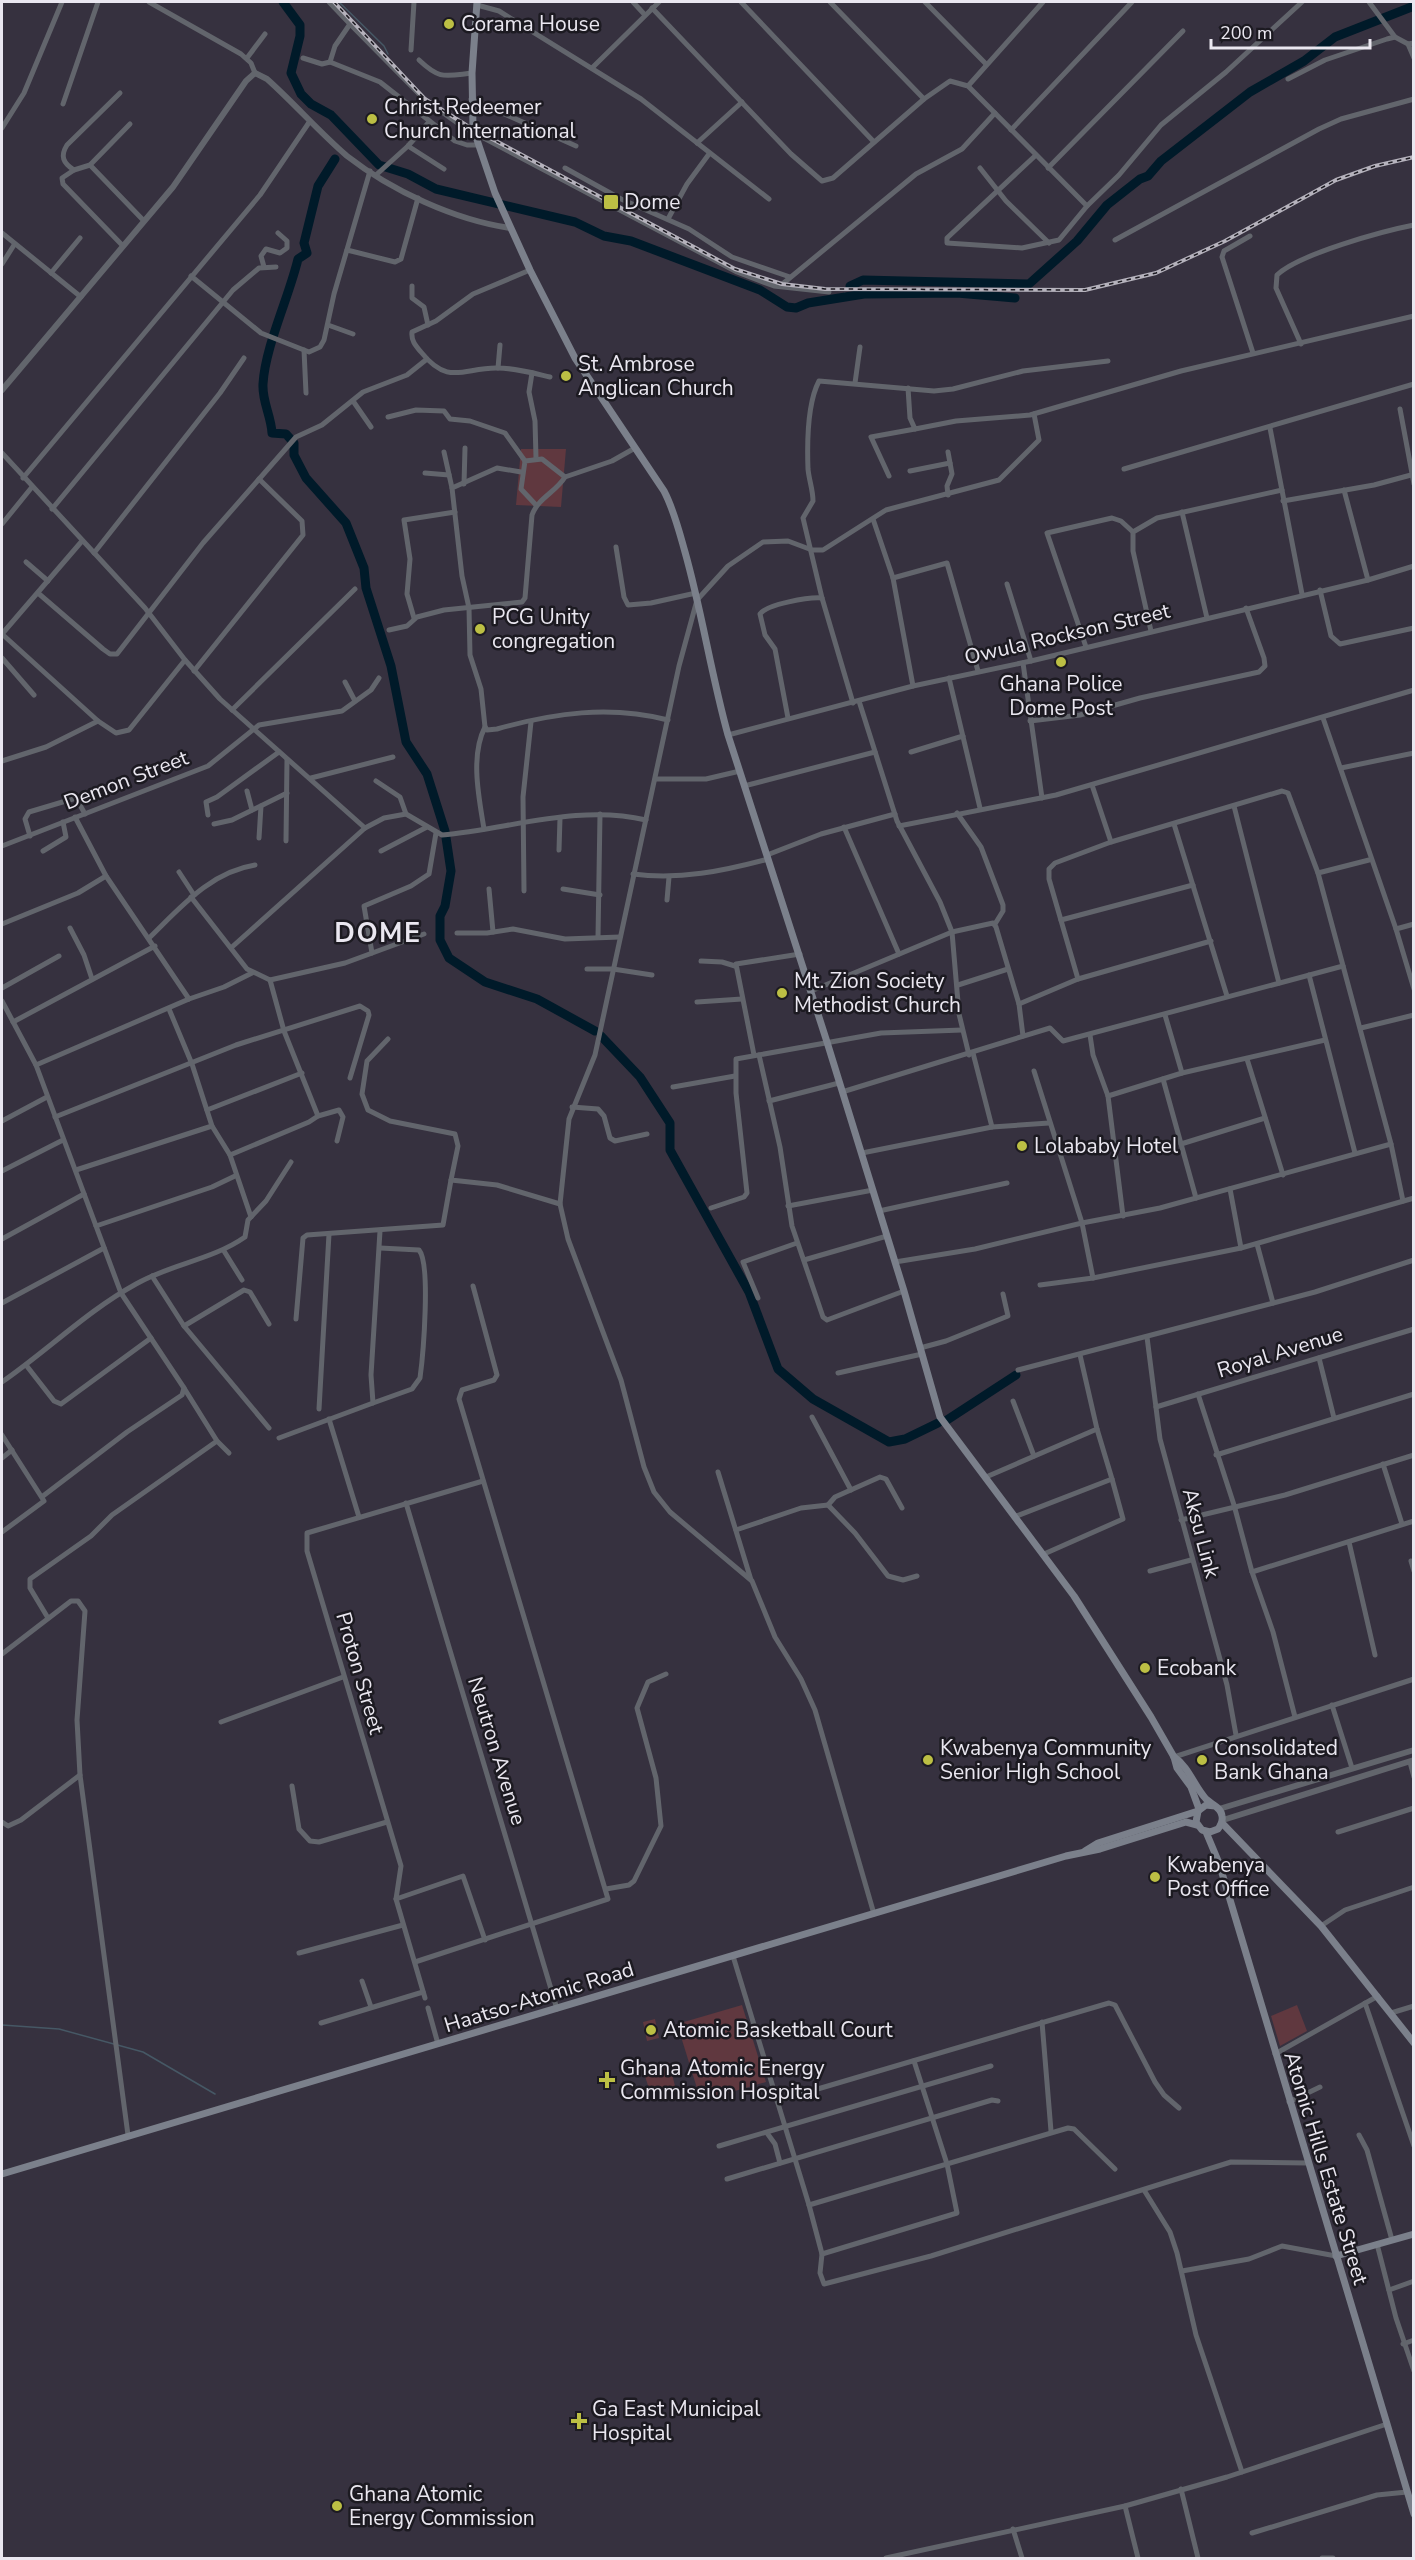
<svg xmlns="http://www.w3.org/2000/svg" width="1415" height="2560" font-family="'Nunito Sans',sans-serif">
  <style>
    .green { fill: #60383f }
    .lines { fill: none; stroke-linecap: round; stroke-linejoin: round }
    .stream { stroke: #465865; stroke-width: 1.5 }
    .river { stroke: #001a29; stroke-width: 9 }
    .minor { stroke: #62656c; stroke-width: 5 }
    .tertiary { stroke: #62656c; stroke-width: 6 }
    .secondary { stroke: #7b808b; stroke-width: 7 }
    .rail-casing { stroke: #b5b2bc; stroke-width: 4 }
    .rail { stroke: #1c1a21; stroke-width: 1.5; stroke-dasharray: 4.5; stroke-linecap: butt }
    .poi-dot { fill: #bcbf44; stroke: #1c1a21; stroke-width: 2 }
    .labels { text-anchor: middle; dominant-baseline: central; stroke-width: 5; stroke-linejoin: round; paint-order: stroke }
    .poi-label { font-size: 21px; fill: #eae7f0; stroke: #1c1a21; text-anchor: start }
    .street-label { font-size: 21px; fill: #eae7f0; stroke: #1c1a21 }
    .district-label { font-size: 27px; font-weight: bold; letter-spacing: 1.5px; fill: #eae7f0; stroke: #1c1a21 }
  </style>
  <rect width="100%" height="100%" fill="#36313f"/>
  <g class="green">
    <path d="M521,449H566L561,507L516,505Z"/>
    <path d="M742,2005L766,2082L701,2101L677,2024Z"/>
    <path d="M1297,2005L1307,2031L1280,2046L1271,2016Z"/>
    <path d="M655,2019L659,2038L647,2041L643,2022Z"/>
    <path d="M669,2062L676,2090L652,2098L643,2070Z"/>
  </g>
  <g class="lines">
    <g class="stream">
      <path d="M339,2L384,46L388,54"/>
      <path d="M845,293L847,297"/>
      <path d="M2,2025L59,2029L143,2052L215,2094"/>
    </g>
    <g class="river">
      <path d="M283,2L300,25V36L291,73L301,94L311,104L331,115L379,165L408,174L436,189L575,222L604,236L631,241L760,290L787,307L796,308L808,303L864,294L957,293L1015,298"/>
      <path d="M335,159L318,186L304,243L307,253L298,259C289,297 265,347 263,384C262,402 271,415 272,433L286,434L294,443V455L306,478L346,523L364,568L366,588L391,666L406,742L427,774L445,831L451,871L445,906L440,916V940L449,958L485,982L537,999L595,1031"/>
      <path d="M850,286L863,280L1029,284L1077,241L1107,205L1140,179L1148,176L1161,161L1250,92L1304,61L1335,37L1414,6"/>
      <path d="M601,1036L640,1077L670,1123V1150L749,1292L778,1369L813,1399L889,1442L905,1439L938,1423"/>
      <path d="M947,1420L1016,1375"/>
    </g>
    <g class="minor">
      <path d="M149,2L241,54L251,63L255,73"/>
      <path d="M329,2L350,24L335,46L330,62"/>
      <path d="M633,2L645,15"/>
      <path d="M741,2L874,142"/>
      <path d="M830,2L924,99"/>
      <path d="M925,2L986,64"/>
      <path d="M1369,2L1395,37"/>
      <path d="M477,5L499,11L641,99L769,199"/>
      <path d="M652,8L791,154L822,181L833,178L924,99L950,81L968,86L1087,206"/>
      <path d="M350,24L425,100L463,127L737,272L774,286L829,292"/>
      <path d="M1408,44L1414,58"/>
      <path d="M411,50L414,2"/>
      <path d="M247,58L265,34"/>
      <path d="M303,58L322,64L330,62L380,82L455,141L467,145H478"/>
      <path d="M419,60C440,80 445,76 472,73"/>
      <path d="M592,68L659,2"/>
      <path d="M1288,79L1325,60L1387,39L1395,37L1408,44L1414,43"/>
      <path d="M968,86L1043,2"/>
      <path d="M120,93L67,145C60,156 63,163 74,170L90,165L130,124"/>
      <path d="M471,99L576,146"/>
      <path d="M63,104L98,2"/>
      <path d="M2,128L24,93L62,2"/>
      <path d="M1011,130L1132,2"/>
      <path d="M697,143L742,102"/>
      <path d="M408,146L444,169"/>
      <path d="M1036,155L947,238V243L1022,248L1059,240L1087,206L1119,175L1161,125L1226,72L1302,2"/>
      <path d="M90,165L144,221"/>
      <path d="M565,168L621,199L689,229L732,257L790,277"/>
      <path d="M980,168L1006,201L1049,243"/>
      <path d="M1048,168L1183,31"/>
      <path d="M74,170L62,178L63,184L123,246"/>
      <path d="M376,175L408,146L429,122"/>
      <path d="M668,219L687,184L709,154"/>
      <path d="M2,233L81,297"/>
      <path d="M1250,236L1224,251L1222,257L1253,353"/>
      <path d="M1115,240L1319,129L1341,119L1414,99"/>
      <path d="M347,250L395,262L401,259L418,198"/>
      <path d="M2,264L14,245"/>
      <path d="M264,267L261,256L266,249L280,253L287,248V241L278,233"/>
      <path d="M530,270L473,294L436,321L412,332C411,341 416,346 421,352C449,387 464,367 498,368C515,368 533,373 550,377"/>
      <path d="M51,273L80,238"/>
      <path d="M191,276L261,333L309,352L320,347L324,340L334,294L370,171"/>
      <path d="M412,286V298L424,307L428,325"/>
      <path d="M780,286L916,174L962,149L995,113"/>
      <path d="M328,325L353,334"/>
      <path d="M1301,344L1276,288L1277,275C1299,254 1383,231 1414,225"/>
      <path d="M304,350L306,393"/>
      <path d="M498,368L500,345"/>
      <path d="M532,373L529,392L535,421L536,458"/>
      <path d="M855,383L860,347"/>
      <path d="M908,388L910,418L915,429L956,421L1030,415L1181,371L1414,316"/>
      <path d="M353,401L371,427"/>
      <path d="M1400,409L1414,484"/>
      <path d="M388,417L416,410L444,411L450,419L470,421L505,433L525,461"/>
      <path d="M1270,428L1302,594"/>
      <path d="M444,452L452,488"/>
      <path d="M2,453L145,608L185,660L220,699L365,828"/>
      <path d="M1124,469L1414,384"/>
      <path d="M910,471L950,463"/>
      <path d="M521,472L497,468L452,488L462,576L469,608L470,655L481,689L485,727L487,730L497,729C554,713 609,705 668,720"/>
      <path d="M425,473L449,475"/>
      <path d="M889,476L871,437L915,429"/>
      <path d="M23,478L260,195L310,121"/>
      <path d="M464,484L465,448"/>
      <path d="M1344,490L1368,580"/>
      <path d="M948,495L947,486L952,474L948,452"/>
      <path d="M1283,501L1374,485L1411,475"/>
      <path d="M536,505L521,489L525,461L542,459L565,477"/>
      <path d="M52,509L233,290L259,268L276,267"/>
      <path d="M1182,512L1207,618"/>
      <path d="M873,519L893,578L913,686"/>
      <path d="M2,524L32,487"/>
      <path d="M82,541L2,634L98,721L116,733L129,730L185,660"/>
      <path d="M616,547L624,597L628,605L651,603L696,593"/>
      <path d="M94,553L220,393L244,358"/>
      <path d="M26,562L48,581"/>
      <path d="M893,578L947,563L978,671"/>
      <path d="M1007,584L1031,661"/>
      <path d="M1320,590L1331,636L1340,644L1414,628"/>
      <path d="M38,593L103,649L110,654H117L203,543L296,437L322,425L363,392L407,375L427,359"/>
      <path d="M414,618L407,594L410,559L404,520L455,512"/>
      <path d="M389,630L407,626L417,617L444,610L522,602L525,598L532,515C538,498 556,492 565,477L612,461L635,448"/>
      <path d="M1151,631L1133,551V532L1157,518L1282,490"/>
      <path d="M1086,647L1047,533L1112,518L1121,521L1133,532"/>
      <path d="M2,658L34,695"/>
      <path d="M1023,663L1042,798"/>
      <path d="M194,671L303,535L302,521L259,479"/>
      <path d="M949,678L980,808"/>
      <path d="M345,682L355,701"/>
      <path d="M859,701L897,821L940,902L952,932L959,1014L969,1055"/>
      <path d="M853,703L822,598L803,518L813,501C813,490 809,480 808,469C807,442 807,404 819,381L934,391L953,389L1023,371L1108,361"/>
      <path d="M232,710L355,589"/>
      <path d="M788,718L775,649L765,635L760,614C767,604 809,597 822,598"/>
      <path d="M1323,718L1396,929L1414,989"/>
      <path d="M1030,721L1080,715L1140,698L1259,672L1265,666L1264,658L1246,608"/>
      <path d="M728,735L913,686L1031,661L1368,580L1414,566"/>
      <path d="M911,752L963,736"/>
      <path d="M2,761L46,747L98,721"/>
      <path d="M1341,768L1414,753"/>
      <path d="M311,778L393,757"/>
      <path d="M656,779H706L740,771"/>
      <path d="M376,781L400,797L406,814"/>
      <path d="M1092,785L1111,842"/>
      <path d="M744,786L875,752"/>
      <path d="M247,791L252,810"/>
      <path d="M1234,806L1279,983"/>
      <path d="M957,813L981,847L1003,905V911L995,924"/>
      <path d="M208,815L206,802L217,797L279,752"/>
      <path d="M75,817L106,876L189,999"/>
      <path d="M214,824L232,820L287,793"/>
      <path d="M1174,824L1227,996"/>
      <path d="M899,826L1056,795L1414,690"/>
      <path d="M844,827L899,954"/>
      <path d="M484,829C479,798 470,756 485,727"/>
      <path d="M30,836L25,819L29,812L76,798L85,814"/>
      <path d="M259,838L261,806"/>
      <path d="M286,841L287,759"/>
      <path d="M2,846L208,766L259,725L342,711L371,690L379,678"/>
      <path d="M559,850L560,818"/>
      <path d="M43,851L66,837L63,822"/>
      <path d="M381,851L427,827"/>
      <path d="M767,855L821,834L895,814"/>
      <path d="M179,872L194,895"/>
      <path d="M1318,873L1369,860"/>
      <path d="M633,874C680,880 723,871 768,859"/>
      <path d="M489,889L493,932"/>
      <path d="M563,889L600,895"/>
      <path d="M524,891L523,797L531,722"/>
      <path d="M191,897L247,969L270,980L345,963L424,934"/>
      <path d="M667,900L669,877"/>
      <path d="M1061,920L1193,885"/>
      <path d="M2,924L78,893L106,876"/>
      <path d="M70,928L84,955L92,979"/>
      <path d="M1396,929L1414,924"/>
      <path d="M457,933H487L513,929L565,939L620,937"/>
      <path d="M598,937L600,814"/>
      <path d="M149,938C180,908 210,872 255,865"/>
      <path d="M232,947L365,828L384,818L406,814L442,835C510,829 577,804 646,820"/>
      <path d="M372,953L364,906L411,886L429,874L436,833"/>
      <path d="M701,961L722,962L735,966"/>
      <path d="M587,969H613L652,975"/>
      <path d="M1309,975L1355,1153"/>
      <path d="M1078,979L1049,879V869L1055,863L1111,842L1282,791L1288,793L1318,873L1391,1144L1403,1201"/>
      <path d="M270,980L284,1031L318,1116"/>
      <path d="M958,985L1008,969"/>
      <path d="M2,988L59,956"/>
      <path d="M811,991L952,932L993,923L996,927L1019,1004L1023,1036"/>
      <path d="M2,1001L36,1065L121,1293L184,1388L182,1395L127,1432L43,1496"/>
      <path d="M697,1002L742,999"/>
      <path d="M1019,1004L1078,979L1211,941"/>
      <path d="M169,1009L192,1064L212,1126L230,1155L251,1217"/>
      <path d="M1165,1015L1182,1073"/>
      <path d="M13,1022L155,946"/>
      <path d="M1361,1028L1414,1015"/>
      <path d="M1090,1035L1093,1055L1108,1096L1123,1216"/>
      <path d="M388,1039L367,1061L362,1094L368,1110L390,1121L455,1134L458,1146L451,1180L497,1185L560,1204"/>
      <path d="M973,1053L992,1127"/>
      <path d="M754,1055L736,964L800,954"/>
      <path d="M759,1055L780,1147L792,1226L823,1317L827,1320L904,1291"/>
      <path d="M1247,1059L1283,1175"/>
      <path d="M36,1065L189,999L224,987L252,973"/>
      <path d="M1034,1071L1082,1223L1160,1208L1391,1144"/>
      <path d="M1163,1079L1196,1198"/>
      <path d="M673,1087L735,1076"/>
      <path d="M842,1092L1050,1028L1063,1041L1343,966"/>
      <path d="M1108,1096L1182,1073L1325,1040"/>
      <path d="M769,1101L839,1083"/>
      <path d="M572,1107L598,1109L604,1116L610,1138L615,1141L647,1134"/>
      <path d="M207,1110L302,1073"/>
      <path d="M55,1117L236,1045L360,1006L368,1011L369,1015L350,1078"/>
      <path d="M2,1121L47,1097"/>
      <path d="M1181,1144L1265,1118"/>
      <path d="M862,1153L992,1127L1049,1123"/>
      <path d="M230,1155L309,1122L318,1116L339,1110L343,1117L337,1141"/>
      <path d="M76,1170L212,1126"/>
      <path d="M2,1171L63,1140"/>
      <path d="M1230,1189L1241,1248"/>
      <path d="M788,1206L873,1190"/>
      <path d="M711,1208L744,1197L747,1193L736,1093V1059L881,1033L962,1030"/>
      <path d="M879,1211L1007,1183"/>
      <path d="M96,1226L212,1187L235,1176"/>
      <path d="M2,1239L84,1194"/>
      <path d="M1257,1244L1273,1303"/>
      <path d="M224,1251L242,1280"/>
      <path d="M804,1260L887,1236"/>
      <path d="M895,1262L975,1249L1082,1223L1093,1278L1241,1248L1414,1198"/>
      <path d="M152,1276L184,1326L269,1428"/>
      <path d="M1040,1285L1093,1278"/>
      <path d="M758,1298L743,1262L797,1243"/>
      <path d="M2,1303L104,1248"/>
      <path d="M296,1319L303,1238L307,1235L443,1225L451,1180"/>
      <path d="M184,1326L244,1290L250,1292L269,1324"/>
      <path d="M1147,1337L1160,1439L1227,1685L1236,1735"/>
      <path d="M920,1348L946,1341L1008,1316L1003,1294"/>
      <path d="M1319,1358L1334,1418"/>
      <path d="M26,1365L54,1401L61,1404L151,1338"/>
      <path d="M1018,1370L1315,1292L1414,1260"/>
      <path d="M838,1373L922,1354"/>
      <path d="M2,1382C47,1351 87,1311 136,1284C171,1264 212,1260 245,1237L248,1220L266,1201L291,1162"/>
      <path d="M1198,1394L1234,1505L1252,1572L1273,1632L1295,1717"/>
      <path d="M1013,1401L1034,1456"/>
      <path d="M373,1403L412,1389L420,1378C423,1356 431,1264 419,1250L380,1248"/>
      <path d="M1156,1407L1414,1329"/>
      <path d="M319,1409L329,1234"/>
      <path d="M812,1417L851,1490"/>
      <path d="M329,1419L359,1517"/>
      <path d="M2,1435L44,1501L2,1532"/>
      <path d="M279,1438L373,1403L371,1375L380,1231"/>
      <path d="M217,1441L229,1453"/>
      <path d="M1216,1455L1414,1394"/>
      <path d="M2,1458L12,1450"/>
      <path d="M1383,1464L1402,1524"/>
      <path d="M718,1472L751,1580"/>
      <path d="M986,1477L1097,1429L1080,1355"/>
      <path d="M406,1503L557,2009"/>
      <path d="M828,1505L835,1497L880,1477L886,1479L902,1508"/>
      <path d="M1014,1517L1112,1479L1097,1429"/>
      <path d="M1181,1520L1285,1495L1414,1455"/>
      <path d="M736,1530L801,1508L828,1505L855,1533L888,1576L903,1580L917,1576"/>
      <path d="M1349,1542L1375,1655"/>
      <path d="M1044,1554L1123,1519L1112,1479"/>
      <path d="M1411,1561L1414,1571"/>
      <path d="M1150,1571L1191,1560"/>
      <path d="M1252,1572L1414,1521"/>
      <path d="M48,1618L30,1588V1579L91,1536L112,1515L217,1441L184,1388"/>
      <path d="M2,1654L71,1601H78L85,1611L77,1720L80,1775L128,2135"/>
      <path d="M1332,1705L1352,1768"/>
      <path d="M221,1722L343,1677"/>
      <path d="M1174,1757L1414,1679"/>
      <path d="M1410,1762L1414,1777"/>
      <path d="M292,1786L299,1829L310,1841L319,1842L387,1822"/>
      <path d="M2,1822L8,1826L21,1820L80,1775"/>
      <path d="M1338,1832L1414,1808"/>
      <path d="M606,1889L629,1885L634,1881L661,1826L656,1778L637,1708L648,1682L666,1674"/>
      <path d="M396,1899L463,1876L485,1940"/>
      <path d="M874,1914L815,1710L801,1679L775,1637L752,1581L670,1512L654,1492L644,1467L621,1380L568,1239L560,1204L569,1119L595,1055L679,666L697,600L728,566L763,542L788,541L812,550H823L886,510L999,480L1039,440L1034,414"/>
      <path d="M1321,1926L1345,1910L1414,1887"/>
      <path d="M299,1953L403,1925"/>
      <path d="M733,1956L809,2205L822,2254L820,2273L824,2284L931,2256L1231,2162L1307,2163"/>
      <path d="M415,1962L608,1899L459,1399L462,1390L494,1380L497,1375L473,1286"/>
      <path d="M362,1981L371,2007"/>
      <path d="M425,1998L396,1899L401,1866L307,1551V1533L483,1481"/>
      <path d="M1365,2003L1414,2146"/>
      <path d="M428,2008L438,2044"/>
      <path d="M1391,2013L1414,2006"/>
      <path d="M1042,2022L1051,2131"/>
      <path d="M321,2023L423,1992"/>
      <path d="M1275,2054L1378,1996"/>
      <path d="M777,2101L1109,2003L1115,2005L1155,2082L1164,2095L1179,2108"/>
      <path d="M1289,2102L1320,2087"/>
      <path d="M767,2133L775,2144L780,2163"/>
      <path d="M1359,2135L1367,2150L1392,2240"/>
      <path d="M719,2146L991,2066"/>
      <path d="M727,2179L992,2100L998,2101"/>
      <path d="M1144,2190L1170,2232L1177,2253L1196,2335L1242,2472"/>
      <path d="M809,2205L1068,2128L1074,2129L1115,2169"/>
      <path d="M1377,2244L1396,2318L1414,2371"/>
      <path d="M822,2254L957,2213L947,2164L914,2061"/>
      <path d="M1182,2271L1249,2259L1282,2246L1336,2256"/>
      <path d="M1389,2290L1414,2281"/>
      <path d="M1403,2344L1414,2340"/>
      <path d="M1181,2489L1198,2558"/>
      <path d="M1125,2506L1138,2558"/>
      <path d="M1013,2529L1022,2558"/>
      <path d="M1252,2533L1377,2495L1407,2492"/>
      <path d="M886,2558L1125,2506L1227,2477L1387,2424"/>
      <path d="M1322,2558H1333"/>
    </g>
    <g class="tertiary">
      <path d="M2,390L173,187L246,81L255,73L267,79C295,104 319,132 347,156C392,191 455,220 510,228"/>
      <path d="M1219,1809L1414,1750"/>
      <path d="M1223,1820L1414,1760"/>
    </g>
    <g class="secondary">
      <path d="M477,2L472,73L473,128L495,193L530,270L575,358L664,491C674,510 679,531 685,552C702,612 711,674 728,735L827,1042L904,1291L940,1417L1074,1596L1151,1717L1174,1757L1177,1768L1191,1787L1199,1809"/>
      <path d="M1174,1757C1189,1767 1194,1786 1206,1799C1211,1804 1221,1807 1222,1816C1223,1821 1221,1825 1218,1829L1210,1832L1202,1830L1196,1822L1198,1811L1206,1805L1215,1806"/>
      <path d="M1222,1823L1321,1926L1414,2043"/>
      <path d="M1206,1832L1219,1863L1414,2514"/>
      <path d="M1085,1851L1098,1843L1198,1811"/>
      <path d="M2,2174L1066,1856L1100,1849L1186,1822L1197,1825"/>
      <path d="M1336,2256L1414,2234"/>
    </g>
    <g class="rail-casing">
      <path id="rail" d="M334,2L425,99L466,125L735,269L782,284L825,289L1085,290L1156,273L1225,241L1336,180L1375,166L1414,157"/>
    </g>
    <use href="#rail" class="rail"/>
  </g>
  <g class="poi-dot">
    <circle cx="449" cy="24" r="6"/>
    <circle cx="372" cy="119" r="6"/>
    <rect x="603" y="194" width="16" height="16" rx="3"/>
    <circle cx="566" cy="376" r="6"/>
    <circle cx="480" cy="629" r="6"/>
    <circle cx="1061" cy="662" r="6"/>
    <circle cx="782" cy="993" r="6"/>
    <circle cx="1022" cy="1146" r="6"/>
    <circle cx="1145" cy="1668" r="6"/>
    <circle cx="928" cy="1760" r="6"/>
    <circle cx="1202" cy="1760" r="6"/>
    <circle cx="1155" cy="1877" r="6"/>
    <circle cx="651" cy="2030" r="6"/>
    <path d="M604 2071h6v6h6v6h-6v6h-6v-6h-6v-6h6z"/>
    <path d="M576 2412h6v6h6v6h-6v6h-6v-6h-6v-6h6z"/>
    <circle cx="337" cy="2506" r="6"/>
  </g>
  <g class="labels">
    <g class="poi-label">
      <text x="461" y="24">Corama House</text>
      <text x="384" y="107">Christ Redeemer<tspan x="384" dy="24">Church International</tspan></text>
      <text x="624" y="202">Dome</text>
      <text x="578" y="364">St. Ambrose<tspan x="578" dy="24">Anglican Church</tspan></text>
      <text x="492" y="617">PCG Unity<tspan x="492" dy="24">congregation</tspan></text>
      <text x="1061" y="684" text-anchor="middle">Ghana Police<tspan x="1061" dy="24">Dome Post</tspan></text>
      <text x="794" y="981">Mt. Zion Society<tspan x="794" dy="24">Methodist Church</tspan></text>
      <text x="1034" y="1146">Lolababy Hotel</text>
      <text x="1157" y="1668">Ecobank</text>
      <text x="940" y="1748">Kwabenya Community<tspan x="940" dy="24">Senior High School</tspan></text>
      <text x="1214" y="1748">Consolidated<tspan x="1214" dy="24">Bank Ghana</tspan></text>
      <text x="1167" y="1865">Kwabenya<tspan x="1167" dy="24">Post Office</tspan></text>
      <text x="663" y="2030">Atomic Basketball Court</text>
      <text x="620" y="2068">Ghana Atomic Energy<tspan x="620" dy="24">Commission Hospital</tspan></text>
      <text x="592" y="2409">Ga East Municipal<tspan x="592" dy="24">Hospital</tspan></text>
      <text x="349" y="2494">Ghana Atomic<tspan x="349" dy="24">Energy Commission</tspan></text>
    </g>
    <g class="street-label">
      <text transform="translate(1067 634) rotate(-13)">Owula Rockson Street</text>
      <text transform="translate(126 780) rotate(-21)">Demon Street</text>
      <text transform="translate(1280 1352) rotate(-17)">Royal Avenue</text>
      <text transform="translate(1201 1533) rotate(75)">Aksu Link</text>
      <text transform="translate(360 1673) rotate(74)">Proton Street</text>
      <text transform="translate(497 1751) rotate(73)">Neutron Avenue</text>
      <text transform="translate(539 1997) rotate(-17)">Haatso-Atomic Road</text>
      <text transform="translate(1326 2168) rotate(73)">Atomic Hills Estate Street</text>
    </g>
    <g class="district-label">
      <text x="378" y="933">DOME</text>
    </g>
  </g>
  <rect width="1415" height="2560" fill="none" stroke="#eae7f0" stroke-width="6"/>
  <path d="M1211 39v9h159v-9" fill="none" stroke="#eae7f0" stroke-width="3"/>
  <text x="1220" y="39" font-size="18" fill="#eae7f0" stroke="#1c1a21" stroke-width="4.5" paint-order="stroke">200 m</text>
</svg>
